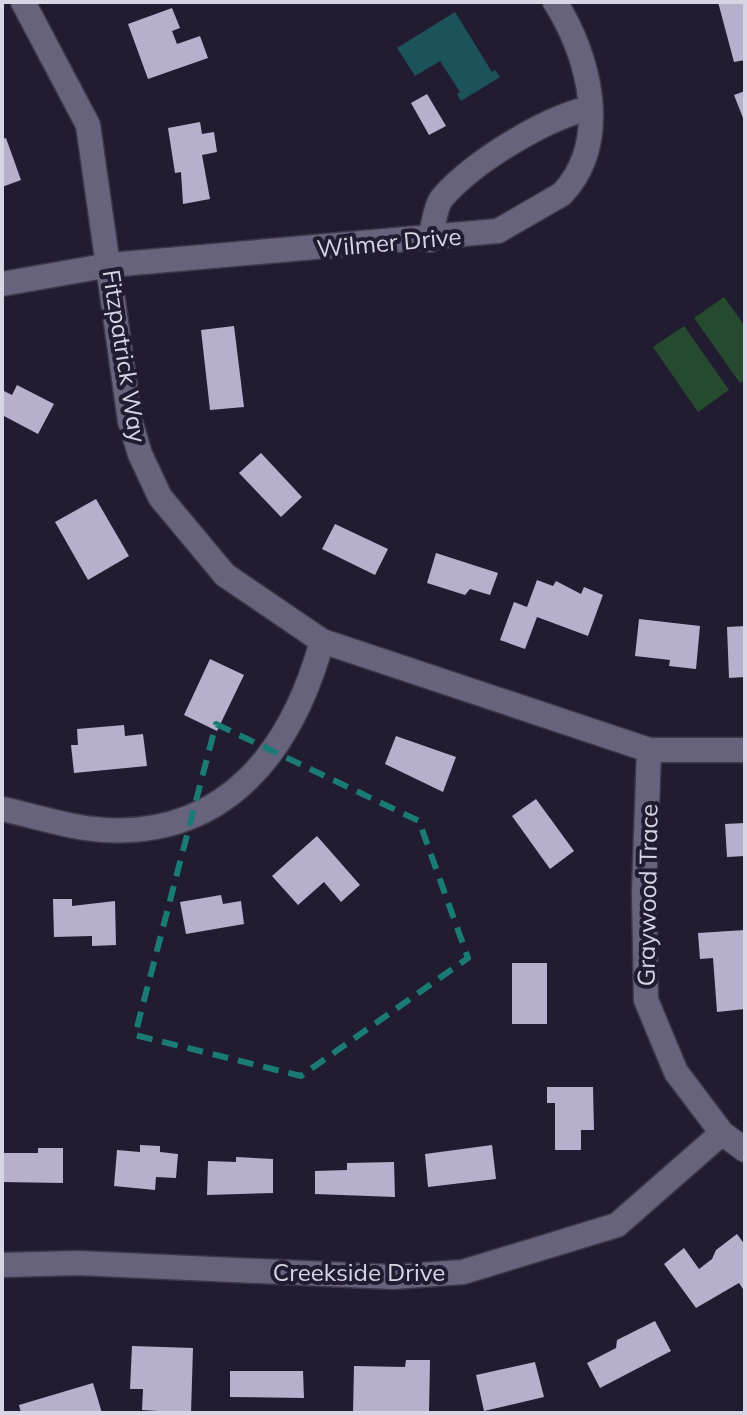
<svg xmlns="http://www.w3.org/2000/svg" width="747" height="1415" font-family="Mulish,sans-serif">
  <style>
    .green { fill: #264a2e }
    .water { fill: #1c535a }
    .building { fill: #b6b0cd }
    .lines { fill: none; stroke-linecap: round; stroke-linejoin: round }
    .minor-casing { stroke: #3d3749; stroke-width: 27 }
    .minor { stroke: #68637d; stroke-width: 24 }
    .marked { fill: none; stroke: #197b74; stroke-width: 6; stroke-dasharray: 16 10; stroke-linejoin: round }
    .labels { text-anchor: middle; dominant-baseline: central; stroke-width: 8; stroke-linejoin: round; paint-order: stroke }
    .street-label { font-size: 24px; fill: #d7d4e3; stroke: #221c32 }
  </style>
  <rect width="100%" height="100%" fill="#221c32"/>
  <g class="green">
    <path d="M724,297L745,326V380L740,383L694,318Z"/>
    <path d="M684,326L729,390L698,412L653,347Z"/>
  </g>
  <path class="water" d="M455,12L492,72L495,70L500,77L461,101L457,94L460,92L440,61L415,76L397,48Z"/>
  <g class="building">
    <path d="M718,2H745V60L734,62Z"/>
    <path d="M172,8L180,28L172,31L177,44L200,36L208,58L148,79L128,24Z"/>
    <path d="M745,91V123L734,95Z"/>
    <path d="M427,94L446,126L429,135L411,103Z"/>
    <path d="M200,122L202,134L214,132L217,152L202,155L210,199L183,204L181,172L175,173L168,128Z"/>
    <path d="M6,138L21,180L2,187V139Z"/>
    <path d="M234,326L244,407L210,410L201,330Z"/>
    <path d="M17,385L54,404L38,434L2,415V390L12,395Z"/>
    <path d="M261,453L302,497L281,517L239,473Z"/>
    <path d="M96,499L129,556L88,580L55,522Z"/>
    <path d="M335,524L388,549L375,575L322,549Z"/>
    <path d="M436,553L498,573L490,595L470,589L465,595L427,583Z"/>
    <path d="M537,580L553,586L556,581L581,594L584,587L603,595L588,636L537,617L525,649L500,640L514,602L527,607Z"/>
    <path d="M639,619L700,626L696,669L669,666L670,660L635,656Z"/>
    <path d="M745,626V677L729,678L727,627Z"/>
    <path d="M210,659L244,675L217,731L184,715Z"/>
    <path d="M124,725L125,736L143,734L147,766L74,773L71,745H78L77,729Z"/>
    <path d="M396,736L456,757L443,792L385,764Z"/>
    <path d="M536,799L574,851L550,869L512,816Z"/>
    <path d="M745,823V856L727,857L725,824Z"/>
    <path d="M317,836L360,885L341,902L324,882L298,905L272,876Z"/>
    <path d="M221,895L223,904L241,901L244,924L186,934L180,902Z"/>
    <path d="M53,899H72V906L115,901L116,945L92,946V936L54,937Z"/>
    <path d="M745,930V1009L717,1012L713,958L700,959L698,933Z"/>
    <rect x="512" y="963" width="35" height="61"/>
    <path d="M547,1087H593L594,1130H581V1150H555V1103H547Z"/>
    <path d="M140,1145L160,1146V1152L178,1154L176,1178L156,1177L155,1190L114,1186L117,1150L140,1152Z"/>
    <path d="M492,1145L496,1179L428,1187L425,1154Z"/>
    <path d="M38,1148H63V1183L2,1182V1153H38Z"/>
    <path d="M236,1157L273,1159V1193L207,1195L208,1161L236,1162Z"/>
    <path d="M394,1162L395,1197L315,1194V1171L347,1170V1163Z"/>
    <path d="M737,1234L745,1245V1292L739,1283L696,1308L664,1264L684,1248L699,1269L712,1259L716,1250Z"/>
    <path d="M655,1321L671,1351L600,1388L587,1363L616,1348L617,1340Z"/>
    <path d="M132,1346L193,1348L191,1413L142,1410L143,1389H130Z"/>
    <path d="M406,1360H430L429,1412L353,1413L354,1366L405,1367Z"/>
    <path d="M535,1362L544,1397L484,1411L476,1375Z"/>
    <path d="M230,1371H303L304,1398L230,1397Z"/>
    <path d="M93,1383L102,1413H21L19,1405Z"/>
  </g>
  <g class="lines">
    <g class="minor-casing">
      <g id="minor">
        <path d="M23,2L88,125L130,421L140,454L160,497L225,575L322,641L649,750H745"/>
        <path d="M430,240C433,228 435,207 442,198C473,162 545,118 590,108"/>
        <path d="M2,284L110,265L498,231L562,194C612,141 589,55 555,2"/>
        <path d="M649,750L644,892L646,1000L676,1072L722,1133L745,1150"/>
        <path d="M2,809C35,816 70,828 104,830C227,837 292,750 322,641"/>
        <path d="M2,1265L78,1263L393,1277L463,1272L617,1225L722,1133"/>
      </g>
    </g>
    <use href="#minor" class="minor"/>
  </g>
  <path class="marked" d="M216,724L419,821L468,958L301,1076L135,1035Z"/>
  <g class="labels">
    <g class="street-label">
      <text transform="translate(389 242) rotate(-5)">Wilmer Drive</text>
      <text transform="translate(125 356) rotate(81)">Fitzpatrick Way</text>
      <text transform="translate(647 895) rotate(-89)">Graywood Trace</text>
      <text x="359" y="1272">Creekside Drive</text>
    </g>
  </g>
  <rect width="747" height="1415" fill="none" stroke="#d7d4e3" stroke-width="8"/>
</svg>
